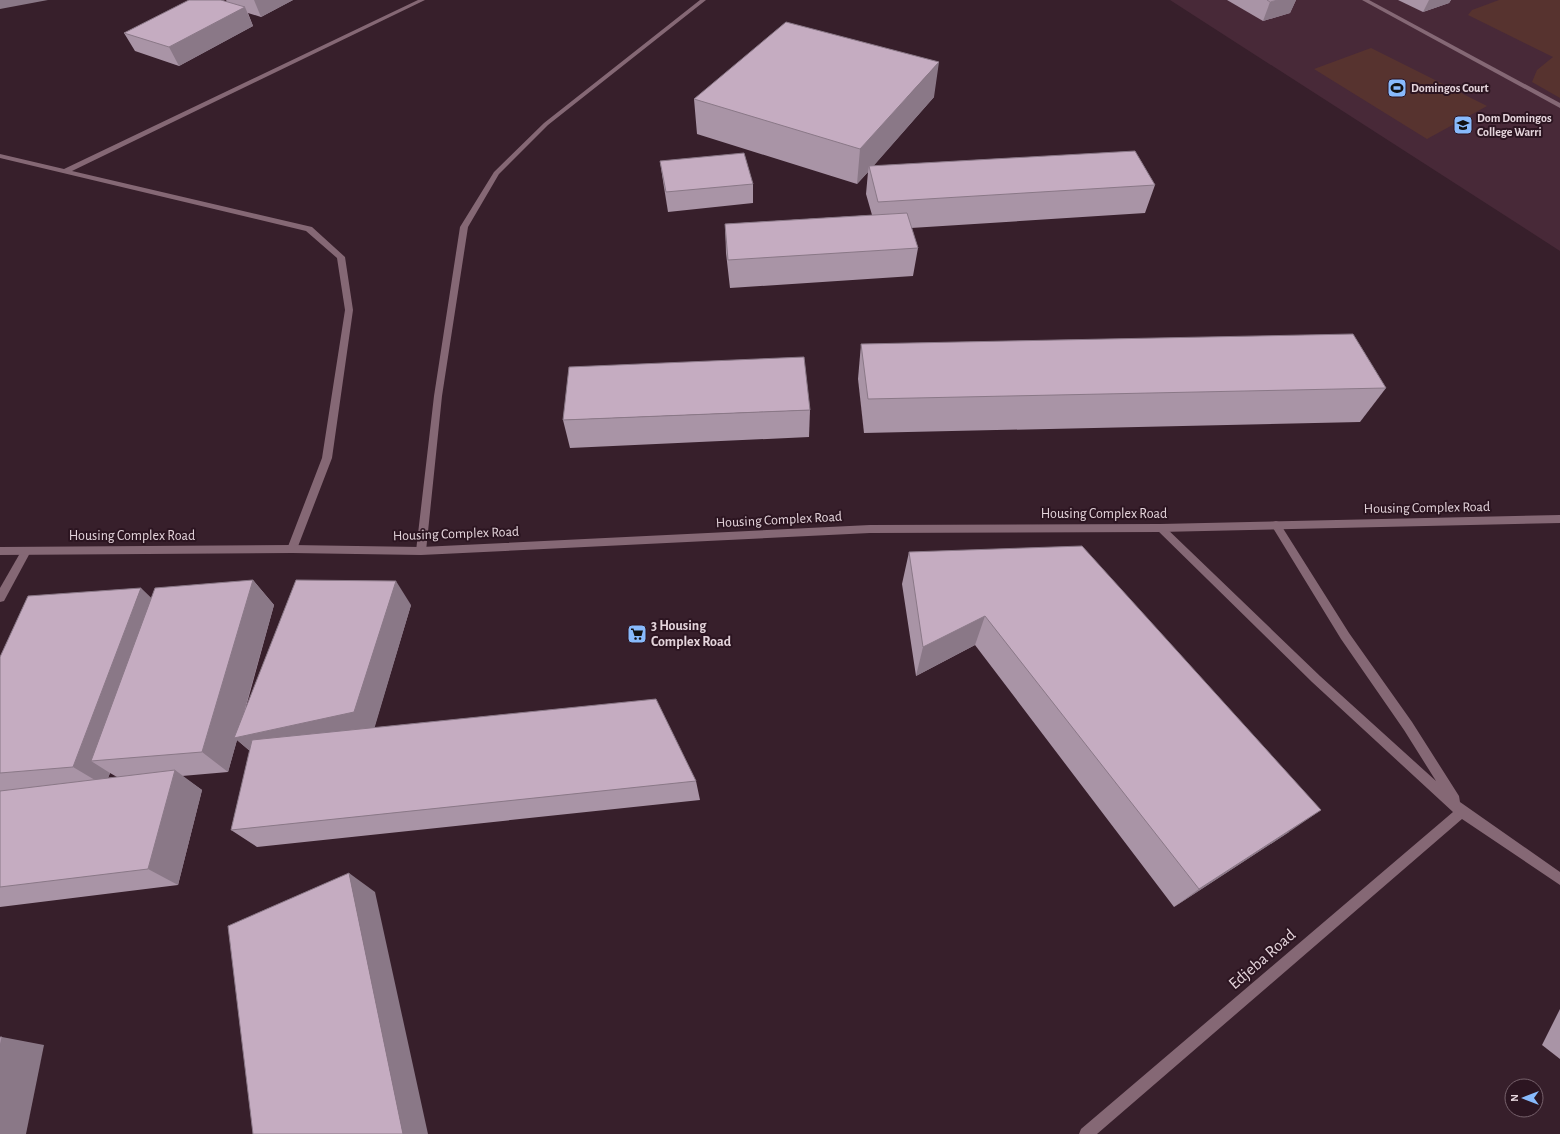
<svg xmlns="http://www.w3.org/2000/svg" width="1560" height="1134" font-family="'Alegreya Sans',sans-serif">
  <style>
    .built { fill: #482938 }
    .green { fill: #57332f }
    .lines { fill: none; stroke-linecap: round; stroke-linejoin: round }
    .service { fill: #856875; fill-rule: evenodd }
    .minor { fill: #856875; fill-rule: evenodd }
    .tertiary { fill: #856875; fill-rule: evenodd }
    .wall { fill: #a994a6; fill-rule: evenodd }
    .shaded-wall { fill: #8a7887 }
    .building { fill: #c5acc1; stroke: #8a7887 }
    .labels { text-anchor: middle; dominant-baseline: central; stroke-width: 4; stroke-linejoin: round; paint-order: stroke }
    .far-poi-label { font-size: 12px; font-weight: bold; fill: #e4d4db; stroke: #2c1521; text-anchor: start }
    .street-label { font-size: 14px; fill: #e4d4db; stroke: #2c1521 }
    .poi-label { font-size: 14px; font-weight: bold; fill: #e4d4db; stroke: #2c1521; text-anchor: start }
    .near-street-label { font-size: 17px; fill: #e4d4db; stroke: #2c1521 }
  </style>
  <rect width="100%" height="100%" fill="#371f2b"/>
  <path class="built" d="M1170,0H1560V251Z"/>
  <g class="green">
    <path d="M1499,0H1560V98L1532,82L1537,70L1553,57L1468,15L1472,10Z"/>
    <path d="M1371,48L1487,106L1427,139L1314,69Z"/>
  </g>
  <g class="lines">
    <path class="service" d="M1362,0H1369L1560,103V108Z"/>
    <g class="minor">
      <path d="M418,0H425L72,171L312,227L345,257L353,310L332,458L297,549L295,552H289L287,549L322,458L345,310L337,258L306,231L0,158V154L64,169Z"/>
      <path d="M700,0H706L548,125L499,174L468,227L442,396L426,551L424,554H418L416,551L434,396L460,227L494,172L544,123Z"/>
      <path d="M1276,521L1279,522L1349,633L1412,722L1459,796L1460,802L1560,872V885L1462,819L1097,1134H1079L1081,1129L1453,812L1312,682L1155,528L1160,524L1163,525L1320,676L1436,781L1404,730L1341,639L1273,528L1271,525L1273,522Z"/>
      <path d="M26,547L29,548L31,551L4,601L0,602V588L23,548Z"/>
    </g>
    <path class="tertiary" d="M1560,515V523L1160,532L870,533L421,555L292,553L0,555V547L292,545L421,547L870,525L1160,524Z"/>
  </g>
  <g class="wall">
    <path d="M226,0H293L261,17L248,13L253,26L179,66L135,51L124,33L227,2Z"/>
    <path d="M1227,0H1296L1290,13L1263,21Z"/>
    <path d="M1398,0H1451L1449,3L1423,12Z"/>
    <path d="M934,97L873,166L1155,185L1145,213L911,228L918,248L913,276L730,288L726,253L725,224L872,215L866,194L868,172L857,184L697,134L694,99Z"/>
    <path d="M660,161L753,184V203L668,212L663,181Z"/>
    <path d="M861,344L1386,388L1360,422L864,433L858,379Z"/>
    <path d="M810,410L809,437L570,448L563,420Z"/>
    <path d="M909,552L1289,832L1174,907L975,645L916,676L902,584Z"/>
    <path d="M253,580L274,605L246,707L411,605L374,728L696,781L700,800L257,847L231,830L250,751L237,740L228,772L182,776L202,790L178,885L0,907V657L151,598ZM110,773L117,777L108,778Z"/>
    <path d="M1560,1009V1059L1542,1045Z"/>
  </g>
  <g class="shaded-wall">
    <path d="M0,0H48L0,9Z"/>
    <path d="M254,0H293L261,17Z"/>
    <path d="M1278,0H1296L1290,13L1263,21L1270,2Z"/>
    <path d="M1429,0H1451L1449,3L1423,12Z"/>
    <path d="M245,7L253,26L179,66L169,47Z"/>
    <path d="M939,62L934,97L870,170L869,166L868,172L857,184L860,149Z"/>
    <path d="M253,580L274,605L237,737L396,581L411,605L373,733L258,758L237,740L228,772L202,752Z"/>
    <path d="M141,588L166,612L91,761L110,773L105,786L73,767Z"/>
    <path d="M985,616L975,645L916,676L923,647Z"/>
    <path d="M175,770L202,790L178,885L148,869Z"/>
    <path d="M1321,810L1289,832L1174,907L1199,889Z"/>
    <path d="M349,873L375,892L428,1134H403Z"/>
    <path d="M2,1037L44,1045L26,1134H0V1047Z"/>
  </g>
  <g class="building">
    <path d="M189,0H221L245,7L169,47L124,33Z"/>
    <path d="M1267,0H1278L1270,2Z"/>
    <path d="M786,22L939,62L860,149L694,99Z"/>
    <path d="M1135,151L1155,185L878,202L869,166Z"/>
    <path d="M744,153L753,184L666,192L660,161Z"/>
    <path d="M907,213L918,248L728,260L725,224Z"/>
    <path d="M1353,334L1386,388L868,399L861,344Z"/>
    <path d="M804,357L810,410L563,420L569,367Z"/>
    <path d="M1082,546L1321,810L1199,889L985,616L923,647L909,552Z"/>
    <path d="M253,580L202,752L91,761L155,588Z"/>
    <path d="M296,580L396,581L354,712L234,738Z"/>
    <path d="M141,588L73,767L0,773V657L28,596Z"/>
    <path d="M656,699L696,781L231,830L252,740Z"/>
    <path d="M175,770L148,869L0,887V791Z"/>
    <path d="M349,873L403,1134H253L228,926Z"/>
    <path d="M0,1037H2L0,1047Z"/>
  </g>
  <defs>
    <g id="stadium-square" transform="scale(1)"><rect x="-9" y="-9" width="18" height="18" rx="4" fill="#88bafc" stroke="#2c1521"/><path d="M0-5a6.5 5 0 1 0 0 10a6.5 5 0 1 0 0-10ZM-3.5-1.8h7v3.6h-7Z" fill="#111"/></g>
    <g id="school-square" transform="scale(1)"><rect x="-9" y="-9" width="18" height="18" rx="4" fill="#88bafc" stroke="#2c1521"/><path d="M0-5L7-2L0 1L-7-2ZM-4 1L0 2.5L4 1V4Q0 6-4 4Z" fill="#111"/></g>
    <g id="supermarket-square" transform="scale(1)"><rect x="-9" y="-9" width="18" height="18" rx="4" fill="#88bafc" stroke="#2c1521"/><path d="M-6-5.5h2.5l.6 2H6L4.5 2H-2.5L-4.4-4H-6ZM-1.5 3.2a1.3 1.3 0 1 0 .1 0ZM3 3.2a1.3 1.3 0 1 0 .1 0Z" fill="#111"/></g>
  </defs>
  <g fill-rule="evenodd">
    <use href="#stadium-square" x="1397" y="88"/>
    <use href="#school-square" x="1463" y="125"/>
    <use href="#supermarket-square" x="637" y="634"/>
  </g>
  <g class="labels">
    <g class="far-poi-label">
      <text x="1411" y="88">Domingos Court</text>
      <text x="1477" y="118">Dom Domingos<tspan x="1477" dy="14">College Warri</tspan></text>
    </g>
    <g class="street-label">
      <text transform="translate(1427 508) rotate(-1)">Housing Complex Road</text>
      <text x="1104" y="514">Housing Complex Road</text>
      <text transform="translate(779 520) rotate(-3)">Housing Complex Road</text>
      <text transform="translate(456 534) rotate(-2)">Housing Complex Road</text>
      <text x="132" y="536">Housing Complex Road</text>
    </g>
    <g class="poi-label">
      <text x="651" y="626">3 Housing<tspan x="651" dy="16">Complex Road</tspan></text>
    </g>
    <g class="near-street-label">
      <text transform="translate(1262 959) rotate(-41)">Edjeba Road</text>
    </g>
  </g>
  <g transform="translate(1524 1098) rotate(270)"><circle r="19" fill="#2c1521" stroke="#76616b"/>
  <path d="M0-3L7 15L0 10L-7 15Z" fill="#88bafc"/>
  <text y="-6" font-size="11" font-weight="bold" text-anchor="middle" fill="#e4d4db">N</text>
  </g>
</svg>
